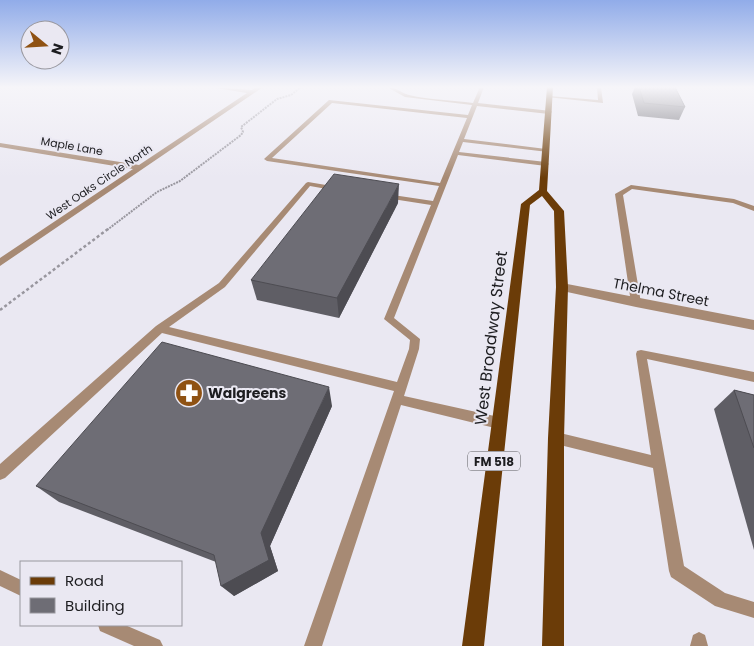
<svg xmlns="http://www.w3.org/2000/svg" width="754" height="646" font-family="Poppins,sans-serif">
  <style>
    .lines { fill: none; stroke-linecap: round; stroke-linejoin: round }
    .path-far1 { stroke: #98969e; stroke-width: 2; stroke-dasharray: 2 1; stroke-linecap: butt }
    .path { stroke: #98969e; stroke-width: 2.5; stroke-dasharray: 3 2.5; stroke-linecap: butt }
    .service { fill: #a78a74; fill-rule: evenodd }
    .minor { fill: #a78a74; fill-rule: evenodd }
    .primary { fill: #6b3c08; fill-rule: evenodd }
    .wall { fill: #5f5e65 }
    .shaded-wall { fill: #4d4c52 }
    .building { fill: #6e6d75; stroke: #4d4c52 }
    .labels { text-anchor: middle; dominant-baseline: central; stroke-width: 4; stroke-linejoin: round; paint-order: stroke }
    .far-street-label { font-size: 11px; fill: #1d1d20; stroke: #eae8f2 }
    .shield { fill: #eae8f2; stroke: #5a5a5f; stroke-width: 1 }
    .shield-label { font-size: 12px; font-weight: bold; fill: #1d1d20 }
    .street-label { font-size: 14px; fill: #1d1d20; stroke: #eae8f2 }
    .poi-label { font-size: 14px; font-weight: bold; fill: #1d1d20; stroke: #eae8f2; text-anchor: start }
    .near-street-label { font-size: 16px; fill: #1d1d20; stroke: #eae8f2 }
  </style>
  <rect width="100%" height="100%" fill="#eae8f2"/>
  <g class="lines">
    <path class="path-far1" d="M107,230L157,192L180,181L241,135L243,132L241,127L277,99L291,95L301,87"/>
    <path class="path" d="M0,310L108,229"/>
    <g class="service">
      <path d="M387,87C396,87 401,93 409,95C430,100 452,100 473,103L480,87H484L478,103L551,111L552,112L549,114L477,106L464,139L546,149L549,151L548,152L463,142L459,152L546,162L549,164L546,166L458,155L394,318L420,339L419,349L404,396L499,417L503,419L505,423L503,427L499,429L401,405L322,646H304L394,391L162,333L5,478L0,480V464L156,326L219,283L306,183L308,182L338,187L341,189L338,191L310,186L225,287L169,327L397,382L409,349L410,340L384,319L431,205L386,198L382,196L386,194L433,201L439,186L267,161L264,159L329,100L468,115L472,105L405,97ZM332,103L467,118L440,183L272,158Z"/>
      <path d="M597,87H601L603,103L547,97L549,96L598,100Z"/>
      <path d="M631,185L734,199L754,206V211L733,203L632,189L623,195L641,303L636,306L631,303L615,194Z"/>
      <path d="M641,350L754,372V382L647,359L684,566L725,593L754,602V618L715,606L671,577L669,571L653,468L556,444L552,442L550,438L552,434L556,432L651,455L636,354L637,351Z"/>
      <path d="M0,570L21,580V596L0,586Z"/>
      <path d="M98,625H125L160,640L163,646H134L100,631Z"/>
      <path d="M699,632L705,635L708,646H690L693,635Z"/>
    </g>
    <g class="minor">
      <path d="M210,87L252,90L256,87H263L0,266V258L133,169L0,147V143L139,165L247,93Z"/>
      <path d="M562,283L754,320V330L636,307L558,290L556,287Z"/>
    </g>
    <path class="primary" d="M547,87H553L547,191L564,211L568,287L564,438V646H542L548,438L556,287L554,211L542,196L530,205L484,646H462L521,204L539,190Z"/>
  </g>
  <g class="wall">
    <path d="M635,87H675L685,107L679,120L638,116L632,94Z"/>
    <path d="M398,203L339,318L257,300L251,280Z"/>
    <path d="M734,390L754,395V550L714,409Z"/>
    <path d="M332,406L270,546L278,571L234,596L216,562L59,502L36,486Z"/>
  </g>
  <g class="shaded-wall">
    <path d="M399,184L398,203L339,318L337,298Z"/>
    <path d="M329,387L332,406L270,546L278,571L234,596L221,586L261,533Z"/>
  </g>
  <g class="building">
    <path d="M639,87H675L685,107L644,103Z"/>
    <path d="M334,174L399,184L337,298L251,280Z"/>
    <path d="M162,342L329,387L261,533L269,560L221,586L214,555L36,486Z"/>
    <path d="M734,390L754,395V448Z"/>
  </g>
  <linearGradient id="sky" x2="0" y2="1"><stop stop-color="#91ace9"/><stop offset="0.49" stop-color="#f6f5f9"/><stop offset="1" stop-color="#f6f5f9" stop-opacity="0"/></linearGradient>
  <rect width="754" height="178" fill="url(#sky)"/>
  <defs>
    <g id="pharmacy-disc" transform="scale(1.4375)"><circle r="9.5" fill="#8f5213" stroke="#eae8f2"/><path d="M-2-6h4v4h4v4h-4v4h-4v-4h-4v-4h4Z" fill="#fff"/></g>
  </defs>
  <g fill-rule="evenodd">
    <use href="#pharmacy-disc" x="189" y="393"/>
  </g>
  <g class="labels">
    <g class="far-street-label">
      <text transform="translate(72 146) rotate(10)">Maple Lane</text>
      <text transform="translate(99 182) rotate(-34)">West Oaks Circle North</text>
    </g>
    <rect class="shield" x="468" y="451.5" width="52" height="19" rx="4"/>
    <g class="shield-label">
      <text x="494" y="461">FM 518</text>
    </g>
    <g class="street-label">
      <text transform="translate(661 292) rotate(11)">Thelma Street</text>
    </g>
    <g class="poi-label">
      <text x="208" y="393">Walgreens</text>
    </g>
    <g class="near-street-label">
      <text transform="translate(491 338) rotate(-83)">West Broadway Street</text>
    </g>
  </g>
  <rect x="20" y="561" width="162" height="65" fill="#eae8f2" stroke="#98979e"/>
  <rect x="30" y="577" width="25" height="8" fill="#6b3c08" stroke="#98979e"/>
  <text x="65" y="586" font-size="15" fill="#1d1d20">Road</text>
  <rect x="30" y="598" width="25" height="15" fill="#6e6d75" stroke="#98979e"/>
  <text x="65" y="611" font-size="15" fill="#1d1d20">Building</text>
  <g transform="translate(45 45) rotate(108)"><circle r="24" fill="#eae8f2" stroke="#98979e"/>
  <path d="M0-4L9 19L0 12L-9 19Z" fill="#8f5213"/>
  <text y="-8" font-size="14" font-weight="bold" text-anchor="middle" fill="#1d1d20">N</text>
  </g>
</svg>
